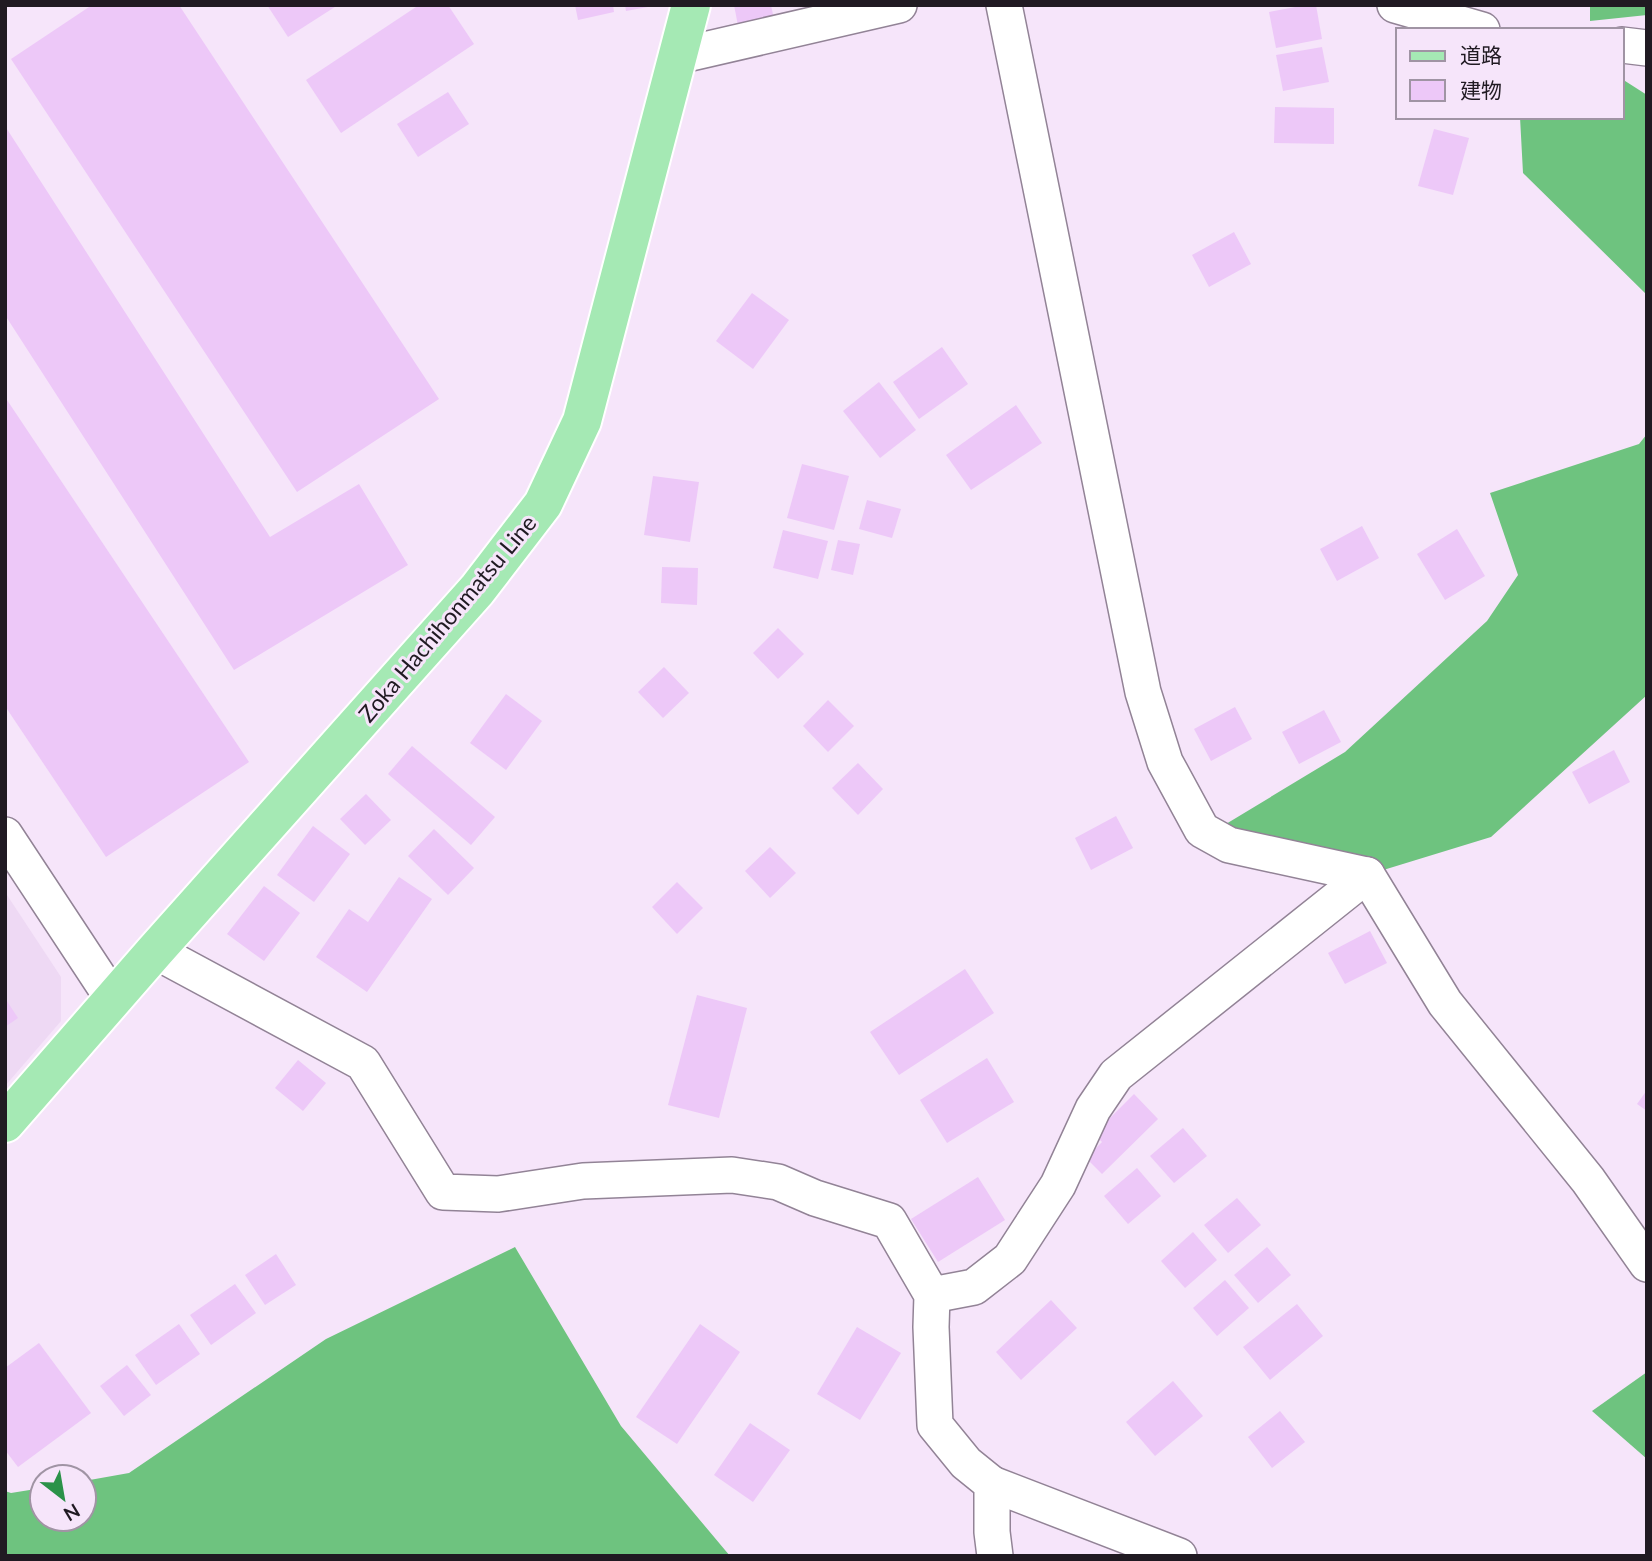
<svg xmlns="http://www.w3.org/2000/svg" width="1652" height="1561" font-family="Lato,'Noto Sans JP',sans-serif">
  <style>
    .built { fill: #eed9f4 }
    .forest { fill: #6ec37f }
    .building { fill: #edc8f8 }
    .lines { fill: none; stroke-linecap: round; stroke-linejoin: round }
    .minor-casing { stroke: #928396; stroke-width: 38 }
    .major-casing { stroke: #fff; stroke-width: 42 }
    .minor { stroke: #fff; stroke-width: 35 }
    .major { stroke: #a5e9b4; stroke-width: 38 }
    .labels { text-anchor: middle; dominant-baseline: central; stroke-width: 6; stroke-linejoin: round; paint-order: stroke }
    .street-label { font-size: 23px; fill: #201a22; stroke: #f6e5fa }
  </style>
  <rect width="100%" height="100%" fill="#f6e5fa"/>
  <path class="built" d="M5,892L61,977V1021L5,1086Z"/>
  <g class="forest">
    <path d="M1590,5H1647V15L1590,21Z"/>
    <path d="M1622,79L1647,95V295L1523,173L1520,117H1622Z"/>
    <path d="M1647,434V695L1491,837L1367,875L1216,830L1345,752L1487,621L1518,575L1490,493L1639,444Z"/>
    <path d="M515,1247L621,1426L730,1556H5V1491L11,1493L42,1488V1519H84V1481L129,1473L326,1339Z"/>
    <path d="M1647,1372V1459L1592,1411Z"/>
  </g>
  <g class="building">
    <path d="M92,5H179L439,399L297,492L11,59Z"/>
    <path d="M267,5H338L288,37Z"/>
    <path d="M419,5H448L474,44L341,133L306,80Z"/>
    <path d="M575,5H613L614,12L578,20Z"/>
    <path d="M625,5H648V7L626,11Z"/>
    <path d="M734,5H771L775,24L739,31Z"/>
    <path d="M1306,5H1316L1322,39L1276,48L1269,12Z"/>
    <path d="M1322,47L1329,82L1283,91L1276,55Z"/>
    <path d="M448,92L469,124L418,157L397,124Z"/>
    <path d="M1275,107L1334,108V144L1274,143Z"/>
    <path d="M5,126L270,537L359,484L408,565L234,670L5,315Z"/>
    <path d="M1434,129L1469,138L1453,195L1418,186Z"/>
    <path d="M1234,232L1251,264L1209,287L1192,255Z"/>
    <path d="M752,293L789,320L753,369L716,341Z"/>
    <path d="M942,347L968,384L919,419L893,382Z"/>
    <path d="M879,382L916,430L880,458L843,411Z"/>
    <path d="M5,397L249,762L106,857L5,706Z"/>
    <path d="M1016,405L1042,443L971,490L946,455Z"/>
    <path d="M802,464L849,476L834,530L787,518Z"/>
    <path d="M653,476L699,482L690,542L644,535Z"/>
    <path d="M867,500L901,509L892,538L859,529Z"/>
    <path d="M1362,526L1379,558L1337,581L1320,549Z"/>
    <path d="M1457,529L1485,576L1445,600L1417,554Z"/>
    <path d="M783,530L828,541L818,579L773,568Z"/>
    <path d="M838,540L860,544L853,575L831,570Z"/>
    <path d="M662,567L698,568L697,605L661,603Z"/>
    <path d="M778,628L804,654L778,679L753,653Z"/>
    <path d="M664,667L689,693L663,718L638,692Z"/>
    <path d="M506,694L542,721L506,770L470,743Z"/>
    <path d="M828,700L854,726L828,752L803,726Z"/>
    <path d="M1235,707L1252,739L1211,761L1194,729Z"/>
    <path d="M1324,710L1341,742L1299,764L1282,732Z"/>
    <path d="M412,746L495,817L471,845L388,774Z"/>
    <path d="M1614,750L1630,782L1589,804L1572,772Z"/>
    <path d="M858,763L883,789L858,815L832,788Z"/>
    <path d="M366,794L391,820L365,845L340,819Z"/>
    <path d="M1116,816L1133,848L1091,870L1075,838Z"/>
    <path d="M313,826L350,854L314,902L277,875Z"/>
    <path d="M434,829L474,868L448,895L408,856Z"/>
    <path d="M770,847L796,873L770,898L745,871Z"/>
    <path d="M399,877L432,899L367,992L316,957L349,909L368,922Z"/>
    <path d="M677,882L703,908L677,934L652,907Z"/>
    <path d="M264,886L300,913L264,961L227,934Z"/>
    <path d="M1370,931L1387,963L1345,984L1328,953Z"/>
    <path d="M965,969L994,1013L899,1075L870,1032Z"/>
    <path d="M697,995L747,1008L719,1118L668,1105Z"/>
    <path d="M5,998L18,1018L5,1027Z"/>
    <path d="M987,1058L1014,1102L947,1143L920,1100Z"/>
    <path d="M298,1060L326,1083L303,1111L275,1088Z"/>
    <path d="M1647,1090V1111L1637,1104Z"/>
    <path d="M1134,1094L1158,1119L1102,1174L1086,1158L1102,1142L1094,1134Z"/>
    <path d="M1183,1128L1207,1156L1174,1183L1150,1156Z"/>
    <path d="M1137,1168L1161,1196L1128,1224L1104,1196Z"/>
    <path d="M978,1177L1005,1220L938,1262L911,1219Z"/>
    <path d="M1237,1198L1261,1225L1228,1253L1204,1225Z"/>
    <path d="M1193,1232L1217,1260L1185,1288L1161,1261Z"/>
    <path d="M1267,1247L1291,1275L1258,1303L1234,1275Z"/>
    <path d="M276,1254L296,1285L265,1305L245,1275Z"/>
    <path d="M1225,1280L1249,1308L1217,1336L1193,1308Z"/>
    <path d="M235,1284L256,1313L211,1345L190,1315Z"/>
    <path d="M1051,1300L1077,1328L1021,1380L996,1352Z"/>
    <path d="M1297,1304L1323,1336L1270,1380L1243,1347Z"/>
    <path d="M179,1324L200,1354L156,1385L135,1355Z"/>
    <path d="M700,1324L740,1352L677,1444L636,1417Z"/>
    <path d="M857,1327L901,1353L860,1420L817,1394Z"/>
    <path d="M39,1343L91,1413L18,1467L5,1450V1368Z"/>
    <path d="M127,1365L151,1395L124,1416L100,1386Z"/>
    <path d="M1173,1381L1203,1416L1155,1456L1126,1422Z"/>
    <path d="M1280,1411L1305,1442L1272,1468L1248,1437Z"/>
    <path d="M750,1423L790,1450L753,1502L714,1475Z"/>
  </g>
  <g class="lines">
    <g class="minor-casing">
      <g id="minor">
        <path d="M1004,5L1143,692L1165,762L1202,830L1229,845L1367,875L1445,1003L1588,1180L1647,1264"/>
        <path d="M1395,5L1482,30"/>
        <path d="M1622,45L1647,48"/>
        <path d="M678,56L899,5"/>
        <path d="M5,835L113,999"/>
        <path d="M155,951L363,1063L443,1192L498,1194L583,1181L732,1175L778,1182L815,1198L889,1221L932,1295L931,1327L935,1425L966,1463L992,1484V1532L995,1556"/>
        <path d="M932,1295L974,1287L1010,1259L1058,1185L1093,1109L1116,1075L1367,875"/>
        <path d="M992,1484L1179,1556"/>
      </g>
    </g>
    <g class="major-casing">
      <path id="major" d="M5,1123L155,951L477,590L543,504L582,421L691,5"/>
    </g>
    <use href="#minor" class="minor"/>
    <use href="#major" class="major"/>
  </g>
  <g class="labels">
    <g class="street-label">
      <text transform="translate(447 618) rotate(-50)">Zoka Hachihonmatsu Line</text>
    </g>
  </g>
  <rect width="1652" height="1561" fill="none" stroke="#201a22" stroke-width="14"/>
  <rect x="1396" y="28" width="228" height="91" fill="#f6e5fa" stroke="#a094a4" stroke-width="2"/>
  <rect x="1410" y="51" width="35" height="10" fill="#a5e9b4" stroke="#a094a4" stroke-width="2"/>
  <text x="1460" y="63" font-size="21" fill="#201a22">道路</text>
  <rect x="1410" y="80" width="35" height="21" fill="#edc8f8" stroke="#a094a4" stroke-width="2"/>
  <text x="1460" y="98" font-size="21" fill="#201a22">建物</text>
  <g transform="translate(63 1498) rotate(149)"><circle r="33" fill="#f6e5fa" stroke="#a094a4" stroke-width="2"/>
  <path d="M0-5L12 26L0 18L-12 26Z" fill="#2b9249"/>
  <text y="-10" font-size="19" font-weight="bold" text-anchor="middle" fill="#201a22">N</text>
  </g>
</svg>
